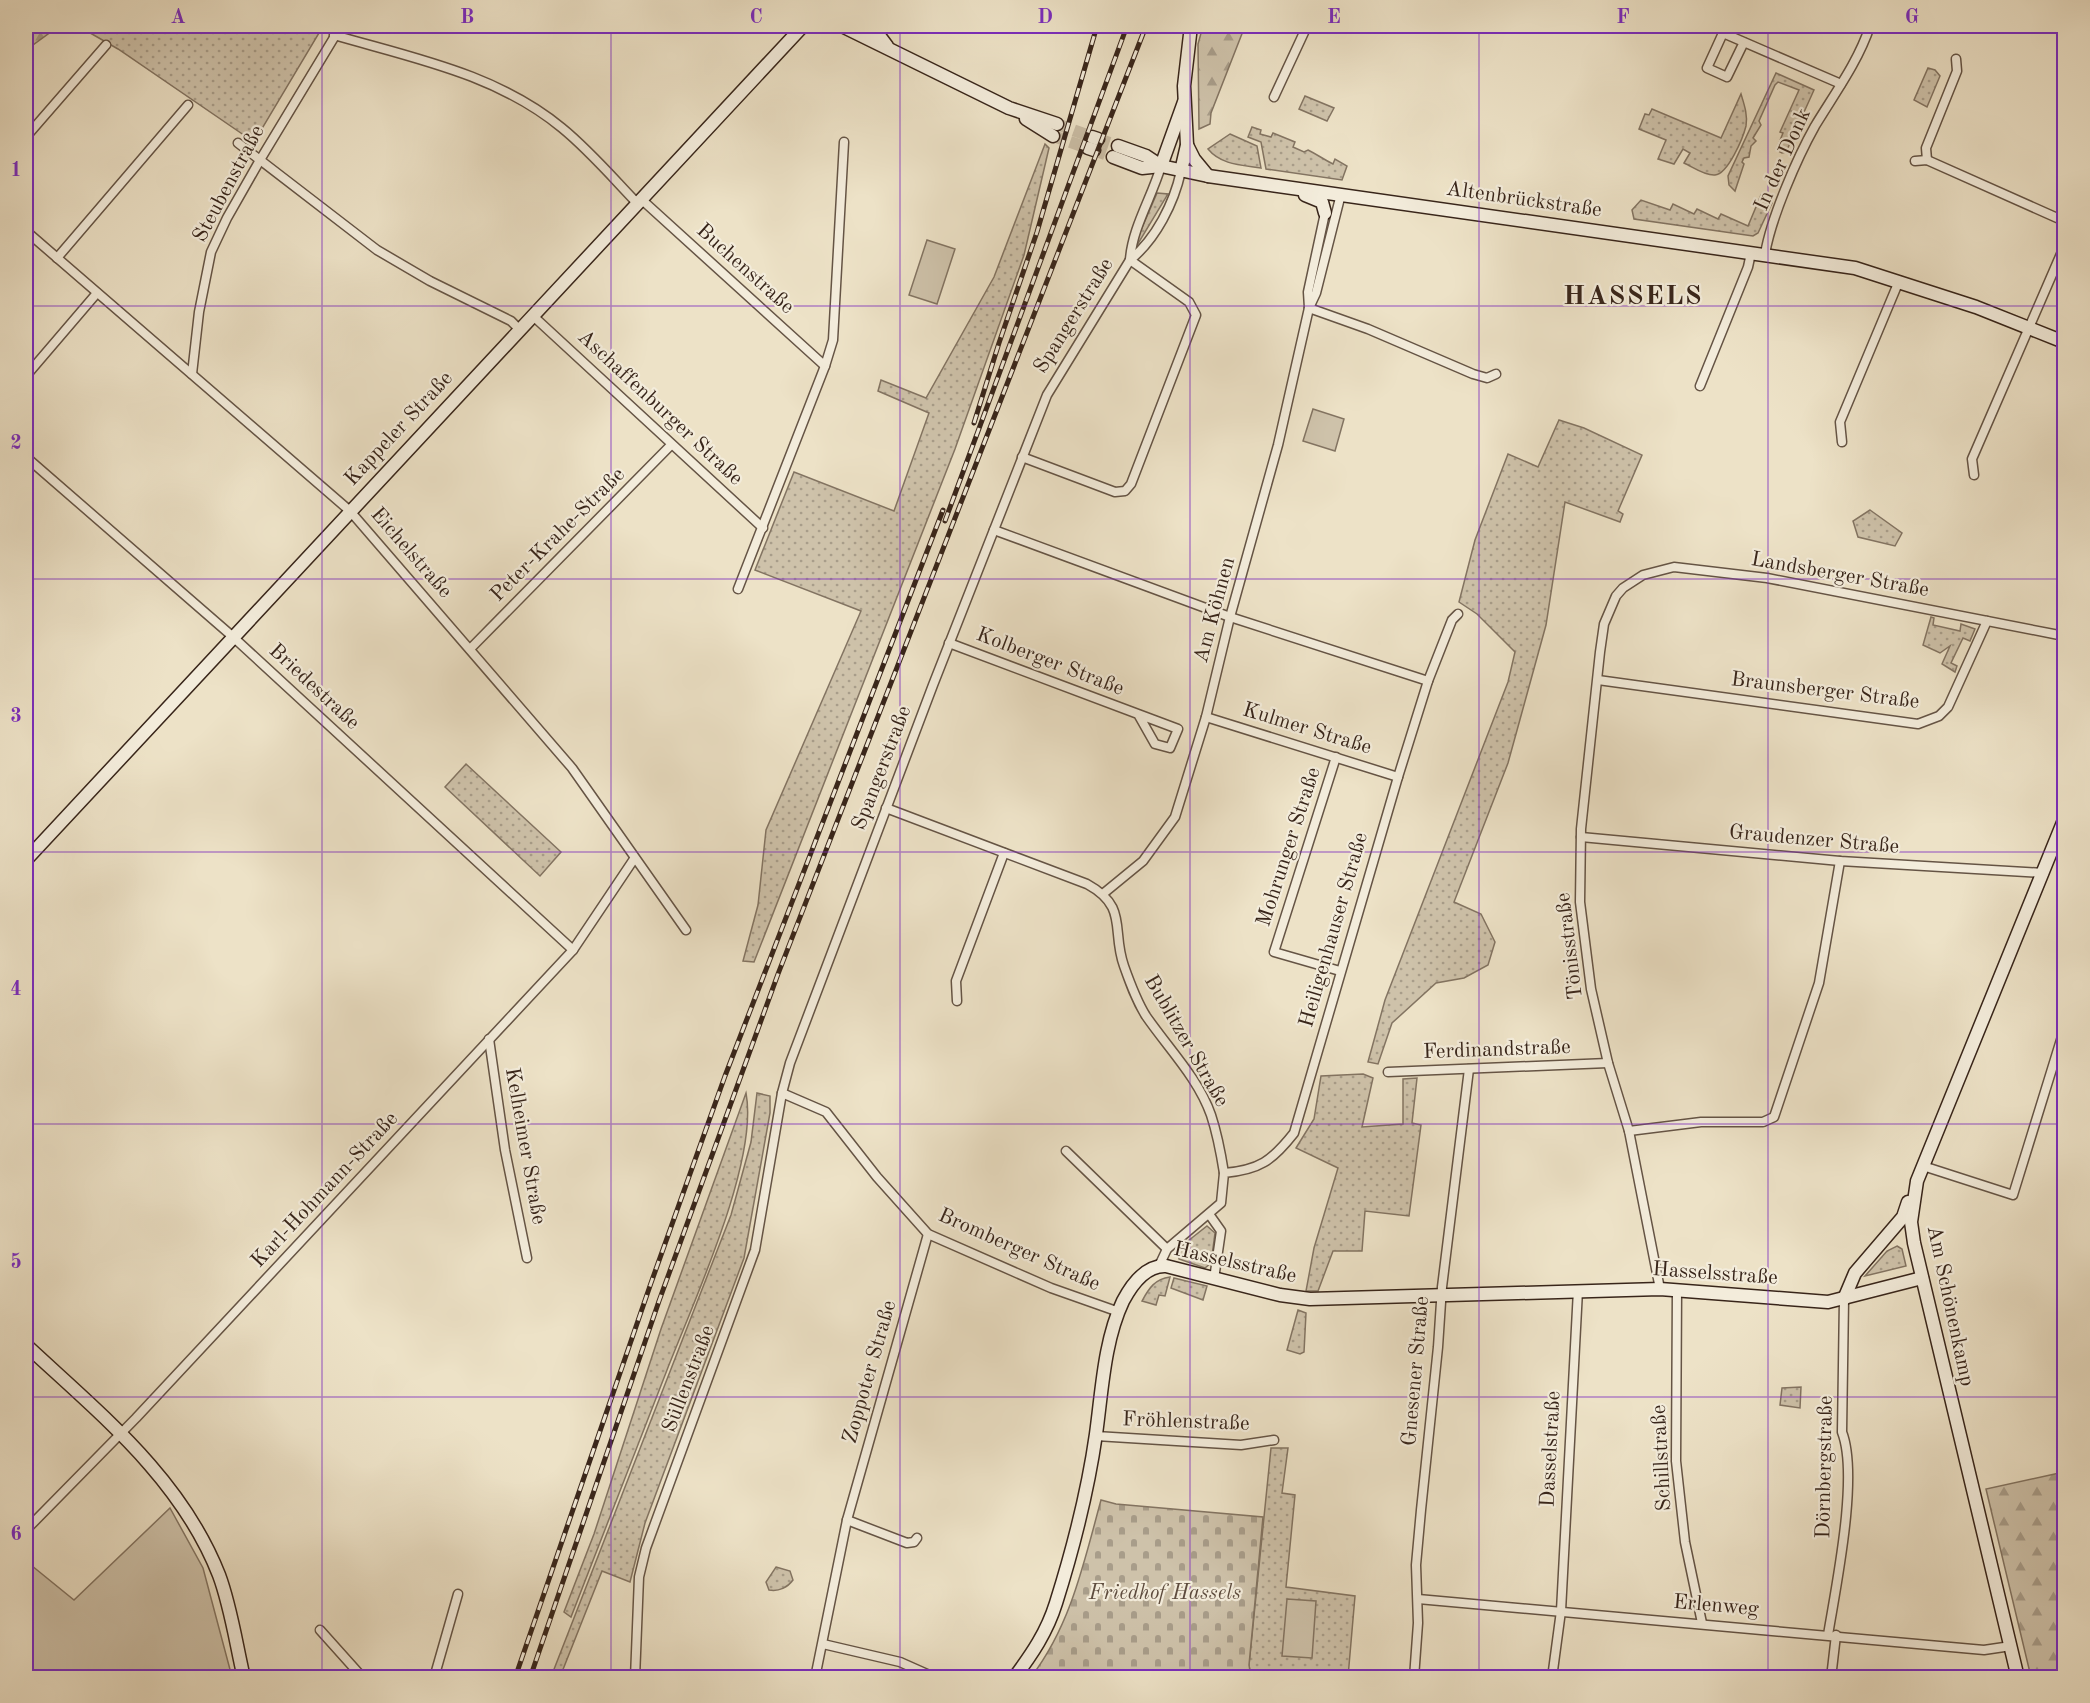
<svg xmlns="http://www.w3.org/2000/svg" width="2090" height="1703" font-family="'Old Standard TT',serif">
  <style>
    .green { fill: url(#green-dots); stroke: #837462; stroke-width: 1.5 }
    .forest { fill: url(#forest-firs); stroke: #837462; stroke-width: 1.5 }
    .cemetery { fill: url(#cemetery-stones); stroke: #837462; stroke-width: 1.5 }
    .pitch { fill: #cec2aa; stroke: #837462; stroke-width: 1.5 }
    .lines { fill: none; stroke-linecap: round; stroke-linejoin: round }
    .secondary-tunnel { stroke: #c9bca4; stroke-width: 12; stroke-dasharray: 12 6; stroke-linecap: butt }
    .street-casing { stroke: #655445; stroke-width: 11 }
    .secondary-casing { stroke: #38251a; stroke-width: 15 }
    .street { stroke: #f3ecdb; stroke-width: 8 }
    .secondary { stroke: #f3ecdb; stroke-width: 12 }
    .rail-casing { stroke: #38251a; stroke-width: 5 }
    .rail { stroke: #f3ecdb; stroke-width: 3; stroke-dasharray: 9; stroke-linecap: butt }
    .grid { fill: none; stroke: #7b2cbf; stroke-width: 1.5; stroke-opacity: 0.55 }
    .labels { text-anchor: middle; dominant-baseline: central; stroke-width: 4.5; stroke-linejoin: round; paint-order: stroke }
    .street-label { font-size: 21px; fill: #38251a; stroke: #f3ecdb }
    .park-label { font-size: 21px; font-style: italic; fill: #5e4c3e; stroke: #f3ecdb }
    .district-label { font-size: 27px; font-weight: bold; letter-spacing: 1.5px; fill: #38251a; stroke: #f3ecdb }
    .neatline { fill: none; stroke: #7b2cbf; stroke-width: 2 }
    .grid-label { font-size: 20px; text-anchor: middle; font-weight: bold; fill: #7b2cbf }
  </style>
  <defs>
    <pattern id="green-dots" width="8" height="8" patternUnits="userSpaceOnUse" patternTransform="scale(1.5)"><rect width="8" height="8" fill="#cec2aa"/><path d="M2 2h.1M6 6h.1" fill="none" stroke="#a89d8a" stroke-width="1.8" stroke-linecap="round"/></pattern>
    <pattern id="forest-firs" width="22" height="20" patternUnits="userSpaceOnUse" patternTransform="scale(1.5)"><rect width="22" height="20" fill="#cec2aa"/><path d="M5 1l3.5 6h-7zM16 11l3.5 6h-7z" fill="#a89d8a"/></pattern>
    <pattern id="cemetery-stones" width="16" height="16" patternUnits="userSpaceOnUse" patternTransform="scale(1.5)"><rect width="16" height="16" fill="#cec2aa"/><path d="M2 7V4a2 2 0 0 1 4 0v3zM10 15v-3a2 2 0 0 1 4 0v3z" fill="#a89d8a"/></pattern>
  </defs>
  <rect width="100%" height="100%" fill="#ede2c7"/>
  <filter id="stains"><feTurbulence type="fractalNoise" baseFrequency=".00333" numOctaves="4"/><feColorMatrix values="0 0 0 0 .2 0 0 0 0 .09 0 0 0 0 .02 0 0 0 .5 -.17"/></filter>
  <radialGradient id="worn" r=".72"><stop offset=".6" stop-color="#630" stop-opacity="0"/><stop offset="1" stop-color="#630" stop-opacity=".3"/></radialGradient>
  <g class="green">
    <path d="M78,26H315L322,28L254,142L118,49Z"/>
    <path d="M1928,68L1935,70L1940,76L1927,107L1914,100Z"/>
    <path d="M1776,73L1814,90L1786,152L1782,153L1776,150L1783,133L1780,132L1799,90L1778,82L1775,85L1759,121L1761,125L1753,138L1756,141L1751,146L1749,157L1744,158L1742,162L1744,164L1735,191L1729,185L1728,176Z"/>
    <path d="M1741,94C1744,104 1748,115 1746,126C1743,138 1728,174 1715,175C1705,176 1693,167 1684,163L1690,153L1683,149L1674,164L1658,159L1666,140L1639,129L1645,114L1649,115L1652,109L1721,138Z"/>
    <path d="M1305,96L1334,108L1327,121L1299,109Z"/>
    <path d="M1252,127L1261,130L1260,134L1271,137L1273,133L1295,142L1293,147L1304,152L1308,150C1318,155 1323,159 1333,164L1335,159L1347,166L1342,180L1266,169L1261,142L1248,137Z"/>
    <path d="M1230,134L1257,146L1261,168C1242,165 1221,165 1208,149Z"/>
    <path d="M1045,144L1049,148L1024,255L955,449L754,962L743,961L758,905L766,830L861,611L755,570L794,472L894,511L929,413L878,391L881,380L926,398L994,277Z"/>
    <path d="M1157,193L1168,194L1136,247L1135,244Z"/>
    <path d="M1761,195L1772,203L1758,233L1753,236L1634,219L1632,210L1641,200L1670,210L1673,204L1694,214L1697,209L1718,219L1721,214L1748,226Z"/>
    <path d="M1559,420L1584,428L1642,455L1618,511L1623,514L1620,522L1565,502L1546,625L1508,763L1454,902L1481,914L1495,942L1488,965L1464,978L1436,983L1392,1023L1378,1064L1368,1062L1385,1000L1508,682L1515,652L1477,614L1459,602L1475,540L1508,454L1538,467Z"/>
    <path d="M1870,510L1902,533L1895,546L1858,537L1853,521Z"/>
    <path d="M1931,617L1934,618L1933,625L1960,631L1961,624L1975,629L1970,641L1963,638L1951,663L1957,666L1955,672L1942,664L1950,646L1940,653L1923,645Z"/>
    <path d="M466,764L561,852L540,876L445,787Z"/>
    <path d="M1363,1074L1373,1078L1362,1127L1403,1124V1079L1417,1078L1412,1123L1421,1125L1409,1216L1365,1211L1362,1251H1333L1318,1291H1306L1314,1248L1338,1168L1296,1148L1314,1119L1321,1076Z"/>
    <path d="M746,1093C759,1161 693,1303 667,1370C635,1452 603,1535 571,1617L564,1612L594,1534L661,1329Z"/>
    <path d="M757,1093L770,1096V1113L744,1258L645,1523L630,1582L602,1571L560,1677H551L731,1215L751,1142Z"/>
    <path d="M1207,1226L1215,1233L1211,1263L1205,1268L1179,1259V1248Z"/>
    <path d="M1897,1246L1902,1249L1906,1266L1865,1276L1887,1251Z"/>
    <path d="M1170,1277L1165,1296L1159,1295L1156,1305L1142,1301C1149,1288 1155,1279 1170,1277Z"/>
    <path d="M1174,1278L1207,1286L1203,1300L1171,1288Z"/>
    <path d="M1298,1310L1306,1313L1304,1352L1300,1354L1287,1350Z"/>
    <path d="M1801,1387L1800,1408L1780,1405L1782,1388Z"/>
    <path d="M1271,1448H1288L1282,1493L1295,1495L1286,1587L1355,1596L1348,1677L1251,1678L1249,1665Z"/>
    <path d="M776,1567L790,1571L793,1580C788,1587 779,1592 769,1590L766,1582Z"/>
  </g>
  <g class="forest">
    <path d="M26,26H59L26,50Z"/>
    <path d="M1203,26H1245L1211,113L1210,124L1199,129L1198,44Z"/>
    <path d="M2064,1472V1677H2031L1986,1489Z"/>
  </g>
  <path class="cemetery" d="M1101,1500L1116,1504L1263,1517L1249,1665L1251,1677H1031C1071,1625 1084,1562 1101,1500Z"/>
  <g class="pitch">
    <path d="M927,240L955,249L937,304L909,295Z"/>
    <path d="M1313,409L1344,419L1335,451L1303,441Z"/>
    <path d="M170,1508L203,1568L232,1677H26V1561L74,1600Z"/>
    <path d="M1287,1599L1316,1601L1312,1658L1282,1656Z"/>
  </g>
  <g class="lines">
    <g class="secondary-tunnel">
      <path d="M1057,124L1092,137"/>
      <path d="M1053,136L1088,148"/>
      <path d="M1098,139L1118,146"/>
      <path d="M1094,150L1113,157"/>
    </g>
    <g class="street-casing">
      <g id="street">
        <path d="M334,35C413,58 497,74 562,128C589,150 613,178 637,203"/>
        <path d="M1744,42L1727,77L1707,68L1723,33L1841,84"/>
        <path d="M1274,97L1307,26"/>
        <path d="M26,137L106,45"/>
        <path d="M238,143L377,250L430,281L511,321L519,329"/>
        <path d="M1927,160L1926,148L1957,71L1956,59"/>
        <path d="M1915,161L1927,160L2064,221"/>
        <path d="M641,199L825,366"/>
        <path d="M26,231L350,511L572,768L686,930"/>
        <path d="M1765,254C1771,218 1797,158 1815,126C1835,93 1858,62 1870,26"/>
        <path d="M57,258L188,105"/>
        <path d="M1130,260C1132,228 1152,197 1161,166"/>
        <path d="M1309,308L1368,329L1473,374L1487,378L1496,374"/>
        <path d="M1309,308L1308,292L1325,213"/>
        <path d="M532,315L763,528"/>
        <path d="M192,374L199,312L211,252L227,218L260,160L341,26"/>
        <path d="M26,376L97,293"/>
        <path d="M1700,386L1748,267L1751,253"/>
        <path d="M1842,442L1840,422L1899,281"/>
        <path d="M26,457L232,636L573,950"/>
        <path d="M1022,457L1115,492L1125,491L1131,484L1196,315L1189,302L1130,260"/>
        <path d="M1974,475L1972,459L2064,247"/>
        <path d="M994,530L1230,617L1428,681"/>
        <path d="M738,589L825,366L833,340L844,142"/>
        <path d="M949,643L1138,714L1155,744L1170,748L1178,729L1138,714"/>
        <path d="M470,649L671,445"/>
        <path d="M1598,680L1918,724L1939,716L1948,707L1987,621"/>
        <path d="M1206,717L1398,777"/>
        <path d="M1336,757L1274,952L1340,971"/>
        <path d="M886,808L1087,884C1129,907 1111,930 1124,966C1130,983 1136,1000 1146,1016C1168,1048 1198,1078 1211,1115C1217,1133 1221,1154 1224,1173"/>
        <path d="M1581,837L1840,861L2044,873"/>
        <path d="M1104,893L1143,861L1175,817L1206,717L1230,617L1278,445L1309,308L1316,293L1341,194"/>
        <path d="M957,1001L956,981L1004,853"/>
        <path d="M489,1039L505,1150L527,1258"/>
        <path d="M1388,1072L1608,1063"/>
        <path d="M782,1093L826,1112L877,1177L928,1234L1051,1288L1119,1312"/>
        <path d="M1629,1131L1701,1122H1763L1774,1117L1819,983L1840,861"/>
        <path d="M1066,1151L1167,1249"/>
        <path d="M1923,1166L2013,1195L2064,1030"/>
        <path d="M1209,1214L1221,1231L1214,1279"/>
        <path d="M1159,1266L1167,1249L1221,1203L1224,1173C1259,1170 1272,1161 1294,1133L1398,777L1428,681L1452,620L1458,614"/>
        <path d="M1660,1289L1629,1131L1608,1063L1591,989L1580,902L1581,829L1600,652L1604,624L1616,596L1623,588L1643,575L1674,567L1767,578L2064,636"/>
        <path d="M1677,1289L1676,1461L1685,1542L1702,1623"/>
        <path d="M1096,1436L1241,1445L1274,1440"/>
        <path d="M847,1520L907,1543L914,1542L917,1538"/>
        <path d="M26,1530L136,1418L573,950L634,859"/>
        <path d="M1418,1599L1984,1650L2011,1646"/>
        <path d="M320,1630L363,1678"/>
        <path d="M1828,1635C1836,1586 1859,1476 1842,1432L1844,1299"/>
        <path d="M823,1644L900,1662L936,1678"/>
        <path d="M434,1678L458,1594"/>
        <path d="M635,1678L639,1577L646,1548L755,1250L782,1093L790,1063L933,685L1047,395L1130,260C1156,239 1174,203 1181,171"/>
        <path d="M815,1678L847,1520L928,1234"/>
        <path d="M1414,1678L1418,1623L1416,1565L1421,1510L1438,1347L1442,1287L1469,1069"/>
        <path d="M1552,1678L1561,1611L1578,1290"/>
        <path d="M1831,1678L1836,1635"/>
      </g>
    </g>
    <g class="secondary-casing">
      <g id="secondary">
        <path d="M842,26L1009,108L1057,124"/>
        <path d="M872,26L887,46"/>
        <path d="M1026,119L1053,136"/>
        <path d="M1092,137L1098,139"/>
        <path d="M1187,145L1194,159L1208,176"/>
        <path d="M1118,146L1146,156L1161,166"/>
        <path d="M1088,148L1094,150"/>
        <path d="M1113,157L1142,168L1161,166L1208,176L1855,268L1976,307L2064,342"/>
        <path d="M1161,166L1184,102"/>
        <path d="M1181,171L1187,145L1184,86L1191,26"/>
        <path d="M1305,195L1322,202L1325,213"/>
        <path d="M26,860L803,26"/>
        <path d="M1844,1299L1855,1273L1903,1217L1908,1202"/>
        <path d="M26,1345C100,1414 181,1478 219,1575C231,1607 236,1644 244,1678"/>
        <path d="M1014,1678C1032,1654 1047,1632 1056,1603C1073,1549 1088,1490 1096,1434C1102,1391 1104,1341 1123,1301C1132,1284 1146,1265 1166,1266L1280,1295L1310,1299L1660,1289L1828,1302L1922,1278"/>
        <path d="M2018,1678L1914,1243L1911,1222L1917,1181L2064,820"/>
      </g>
    </g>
    <use href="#street" class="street"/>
    <use href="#secondary" class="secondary"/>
    <g class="rail-casing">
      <g id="rail">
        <path d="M974,423L999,343L1037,232L1097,26"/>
        <path d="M945,521L1127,26"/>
        <path d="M515,1678L651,1283L725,1076L943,510"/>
        <path d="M530,1678L659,1301L778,974L1146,26"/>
      </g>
    </g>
    <use href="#rail" class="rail"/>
  </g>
  <path class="grid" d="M322,26V1678M611,26V1678M900,26V1678M1190,26V1678M1479,26V1678M1768,26V1678M26,306H2064M26,579H2064M26,852H2064M26,1124H2064M26,1397H2064"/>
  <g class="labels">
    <g class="street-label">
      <text transform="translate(1783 160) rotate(-66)">In der Donk</text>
      <text transform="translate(229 184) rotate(-62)">Steubenstraße</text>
      <text transform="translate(1524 200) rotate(8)">Altenbrückstraße</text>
      <text transform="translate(745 269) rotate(42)">Buchenstraße</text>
      <text transform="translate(1074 316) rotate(-58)">Spangerstraße</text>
      <text transform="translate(660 408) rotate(43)">Aschaffenburger Straße</text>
      <text transform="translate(399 429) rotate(-47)">Kappeler Straße</text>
      <text transform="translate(558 535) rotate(-45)">Peter-Krahe-Straße</text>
      <text transform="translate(411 553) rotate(49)">Eichelstraße</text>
      <text transform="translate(1840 575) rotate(10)">Landsberger Straße</text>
      <text transform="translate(1215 610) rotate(-75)">Am Köhnen</text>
      <text transform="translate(1050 662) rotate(21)">Kolberger Straße</text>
      <text transform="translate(314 687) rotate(43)">Briedestraße</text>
      <text transform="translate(1825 691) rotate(7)">Braunsberger Straße</text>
      <text transform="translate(1307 729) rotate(17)">Kulmer Straße</text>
      <text transform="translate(882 768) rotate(-69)">Spangerstraße</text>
      <text transform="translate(1814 840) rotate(5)">Graudenzer Straße</text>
      <text transform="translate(1289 847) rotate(-72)">Mohrunger Straße</text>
      <text transform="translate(1334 930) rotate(-74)">Heiligenhauser Straße</text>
      <text transform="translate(1570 946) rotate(-97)">Tönisstraße</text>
      <text transform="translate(1186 1041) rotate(60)">Bublitzer Straße</text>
      <text transform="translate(1497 1050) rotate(-2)">Ferdinandstraße</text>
      <text transform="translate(525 1146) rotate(80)">Kelheimer Straße</text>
      <text transform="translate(325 1190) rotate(-47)">Karl-Hohmann-Straße</text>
      <text transform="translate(1019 1250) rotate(24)">Bromberger Straße</text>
      <text transform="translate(1235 1263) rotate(13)">Hasselsstraße</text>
      <text transform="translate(1715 1274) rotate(4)">Hasselsstraße</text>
      <text transform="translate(1950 1306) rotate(78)">Am Schönenkamp</text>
      <text transform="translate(1416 1371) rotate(-85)">Gnesener Straße</text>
      <text transform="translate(870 1372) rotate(-74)">Zoppoter Straße</text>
      <text transform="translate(689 1379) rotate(-69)">Süllenstraße</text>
      <text transform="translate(1186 1422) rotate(2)">Fröhlenstraße</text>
      <text transform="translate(1551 1449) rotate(-87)">Dasselstraße</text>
      <text transform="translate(1662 1458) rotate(-93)">Schillstraße</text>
      <text transform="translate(1825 1467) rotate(-89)">Dörnbergstraße</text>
      <text transform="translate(1716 1606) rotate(5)">Erlenweg</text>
    </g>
    <g class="park-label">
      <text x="1165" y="1593">Friedhof Hassels</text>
    </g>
    <g class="district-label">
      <text x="1633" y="296">HASSELS</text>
    </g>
  </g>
  <rect width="2090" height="1703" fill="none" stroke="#ede2c7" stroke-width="66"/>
  <rect x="33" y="33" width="2024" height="1637" class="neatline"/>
  <g class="grid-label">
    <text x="178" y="23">A</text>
    <text x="467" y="23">B</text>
    <text x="756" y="23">C</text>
    <text x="1045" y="23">D</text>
    <text x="1334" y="23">E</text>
    <text x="1623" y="23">F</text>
    <text x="1912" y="23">G</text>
    <text x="16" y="176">1</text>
    <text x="16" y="449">2</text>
    <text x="16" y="722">3</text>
    <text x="16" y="995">4</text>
    <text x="16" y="1268">5</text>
    <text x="16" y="1540">6</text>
  </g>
  <rect width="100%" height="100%" filter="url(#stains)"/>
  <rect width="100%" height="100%" fill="url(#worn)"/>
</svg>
